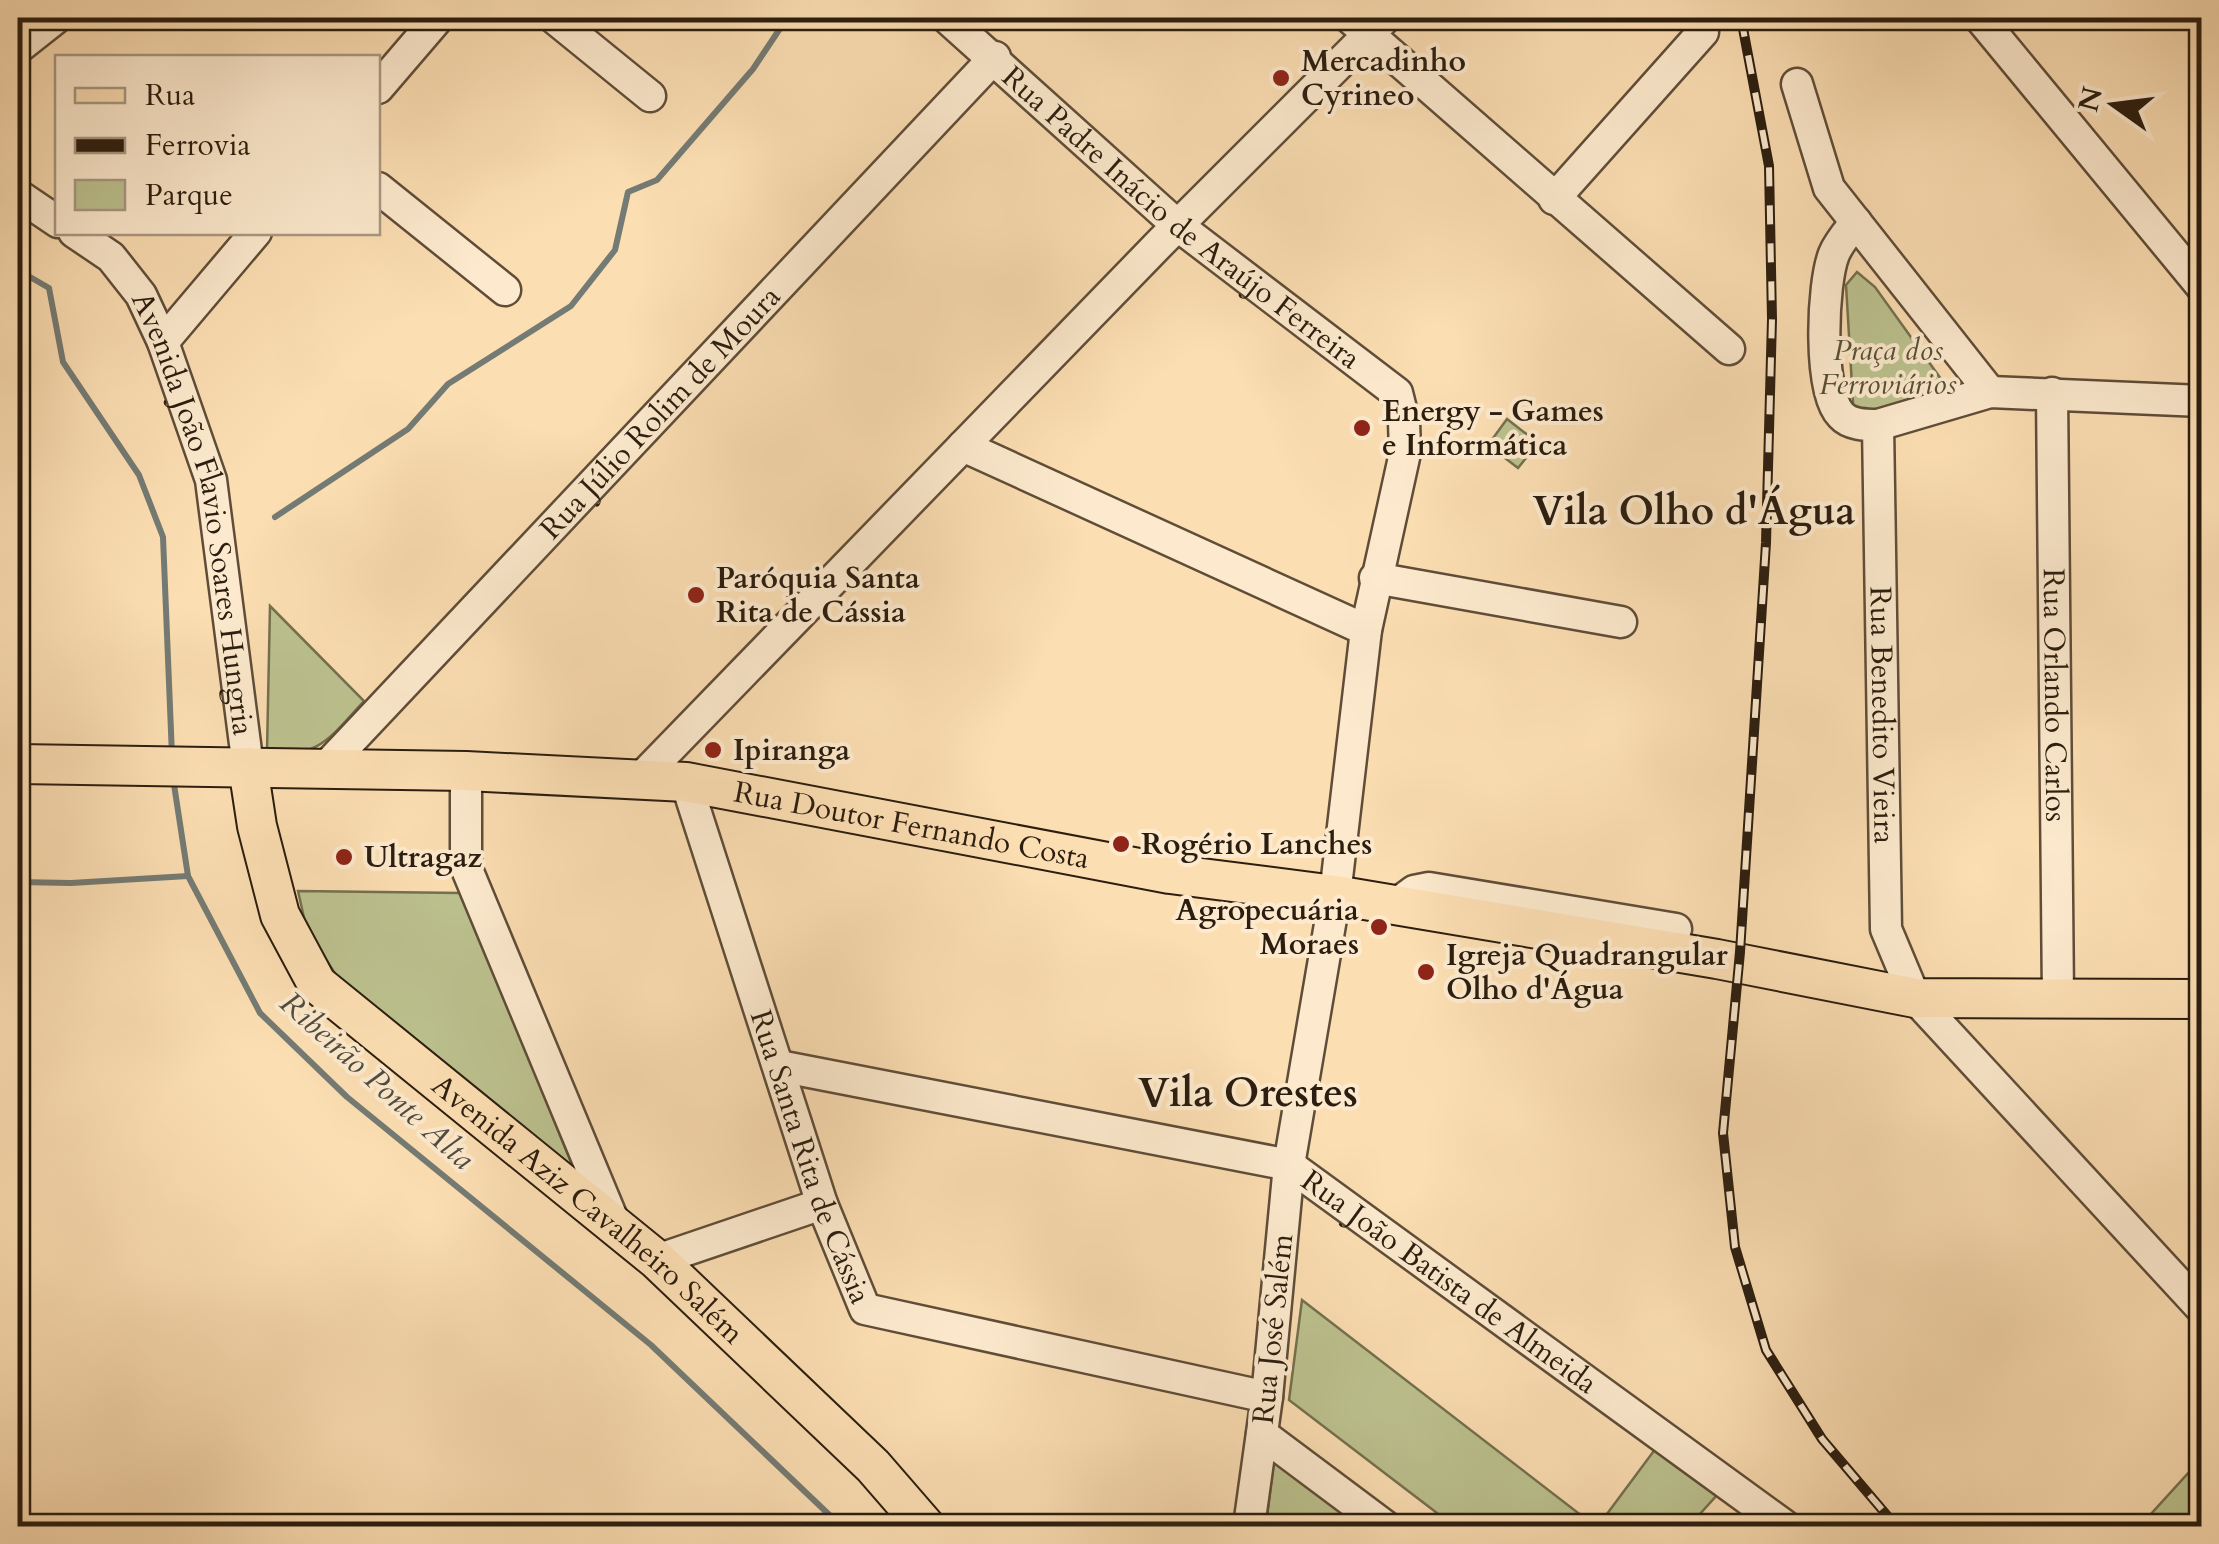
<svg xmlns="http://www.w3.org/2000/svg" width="2219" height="1544" font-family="Cardo,serif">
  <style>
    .green { fill: #bcc28f; stroke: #74704f; stroke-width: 2.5 }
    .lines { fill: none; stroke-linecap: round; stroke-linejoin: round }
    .stream { stroke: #747b74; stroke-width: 6 }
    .minor-casing { stroke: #5f4d38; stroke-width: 35 }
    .major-casing { stroke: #2b1d0f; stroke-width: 42 }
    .minor { stroke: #fdeace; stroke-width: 30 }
    .major { stroke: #fcdeb3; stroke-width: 38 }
    .rail-casing { stroke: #2b1d0f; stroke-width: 10 }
    .rail { stroke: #fdeace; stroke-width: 6; stroke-dasharray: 19; stroke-linecap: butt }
    .poi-dot { fill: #8f2418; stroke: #fdeace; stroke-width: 4 }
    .labels { text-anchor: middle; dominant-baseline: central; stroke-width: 8; stroke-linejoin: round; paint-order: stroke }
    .poi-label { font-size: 30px; font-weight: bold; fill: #2b1d0f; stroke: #fdeace; text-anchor: start }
    .street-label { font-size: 30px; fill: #2b1d0f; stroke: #fdeace }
    .park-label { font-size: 30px; font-style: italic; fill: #564f35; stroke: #fdeace }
    .water-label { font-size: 32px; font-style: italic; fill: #4f4c41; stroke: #fdeace }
    .district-label { font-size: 40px; font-weight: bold; fill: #2b1d0f; stroke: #fdeace }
  </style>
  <rect width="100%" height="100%" fill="#fcdeb3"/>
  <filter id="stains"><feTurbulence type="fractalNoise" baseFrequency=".002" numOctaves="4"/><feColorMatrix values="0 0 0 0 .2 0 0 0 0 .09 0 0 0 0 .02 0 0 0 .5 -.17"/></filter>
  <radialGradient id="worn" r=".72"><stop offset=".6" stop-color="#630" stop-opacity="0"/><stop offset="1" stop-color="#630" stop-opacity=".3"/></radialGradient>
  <g class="green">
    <path d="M1857,272L1875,287L1946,386L1854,419L1846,285Z"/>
    <path d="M1507,419L1538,443L1518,468L1488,445Z"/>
    <path d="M270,606L364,701C333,734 317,762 267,751Z"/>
    <path d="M298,891L462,893L575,1172L344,987L307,931Z"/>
    <path d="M1302,1300L1595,1526H1454L1289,1400Z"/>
    <path d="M1659,1444L1717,1495L1689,1526H1598Z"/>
    <path d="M1274,1459L1363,1526H1266Z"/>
    <path d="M2201,1459V1526H2140Z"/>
  </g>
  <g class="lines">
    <g class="stream">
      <path d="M18,270L49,288L63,362L139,475L163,537L172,756"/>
      <path d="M275,517L408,429L448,384L571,306L615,250L628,192L657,180L753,69L787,18"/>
      <path d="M173,778L188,876L260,1013L347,1097L651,1345L841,1526"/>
      <path d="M18,882L71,883L188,876"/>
    </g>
    <g class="minor-casing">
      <g id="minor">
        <path d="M554,18L650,96"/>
        <path id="s1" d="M947,18L1177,225L1397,393L1404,421L1405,453L1366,630L1335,895L1289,1165L1267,1397L1249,1526"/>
        <path d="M1350,18L1729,349"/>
        <path d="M1980,18L2202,287"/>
        <path d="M18,48L56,18"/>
        <path d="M1797,84L1829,188L1990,392"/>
        <path d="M378,88L438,18"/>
        <path d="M378,188L505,290"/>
        <path d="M18,195L58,222"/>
        <path d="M1554,199L1703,32"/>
        <path d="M1856,222C1848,232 1839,242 1834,254C1822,284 1818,392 1841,415C1850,425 1865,425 1878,425L1990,392L2202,401"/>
        <path id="s2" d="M74,232L111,257L141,295L163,342L211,480L248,767"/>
        <path d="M163,342L256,232"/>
        <path id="s3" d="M2052,393L2058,997"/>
        <path id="s4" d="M1878,425L1886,929L1915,998L2202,1309"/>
        <path d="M963,446L1366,630"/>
        <path d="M1375,578L1621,622"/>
        <path id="s5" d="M324,769L995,57"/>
        <path d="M466,771V867L615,1225"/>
        <path d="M640,779L1161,242L1385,18"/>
        <path id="s6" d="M686,782L822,1204L865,1309L1267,1397"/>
        <path d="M1395,905L1414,891L1429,888L1676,929"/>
        <path id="s7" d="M779,1066L1289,1165L1785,1526"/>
        <path d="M657,1260L822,1204"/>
        <path d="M1262,1434L1385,1526"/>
      </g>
    </g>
    <g class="major-casing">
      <g id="major">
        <path id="s8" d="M18,764L466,771L686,782L1170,874L1335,895L1717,959L1915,998L2202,999"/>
        <path id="s9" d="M248,767L257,826L280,915L317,984L657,1260L873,1466L925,1526"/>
      </g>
    </g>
    <use href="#minor" class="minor"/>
    <use href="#major" class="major"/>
    <g class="rail-casing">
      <path id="rail" d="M1741,18L1769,166L1772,319L1766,543L1740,952L1723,1133L1735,1247L1766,1350L1822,1439L1896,1526"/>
    </g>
    <use href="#rail" class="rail"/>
  </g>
  <g class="poi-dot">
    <circle cx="1281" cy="78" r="10"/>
    <circle cx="1362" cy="428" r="10"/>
    <circle cx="696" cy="595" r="10"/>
    <circle cx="713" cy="750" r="10"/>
    <circle cx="1121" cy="844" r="10"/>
    <circle cx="344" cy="857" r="10"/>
    <circle cx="1379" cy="927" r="10"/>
    <circle cx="1426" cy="972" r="10"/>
  </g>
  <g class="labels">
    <g class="poi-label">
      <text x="1301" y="61">Mercadinho<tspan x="1301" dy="34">Cyrineo</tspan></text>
      <text x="1382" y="411">Energy - Games<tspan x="1382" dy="34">e Informática</tspan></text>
      <text x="716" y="578">Paróquia Santa<tspan x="716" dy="34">Rita de Cássia</tspan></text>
      <text x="733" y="750">Ipiranga</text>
      <text x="1141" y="844">Rogério Lanches</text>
      <text x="364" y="857">Ultragaz</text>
      <text x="1359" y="910" text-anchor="end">Agropecuária<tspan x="1359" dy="34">Moraes</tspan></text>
      <text x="1446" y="955">Igreja Quadrangular<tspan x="1446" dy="34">Olho d'Água</tspan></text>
    </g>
    <g class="street-label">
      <text stroke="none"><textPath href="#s1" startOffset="308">Rua Padre Inácio de Araújo Ferreira</textPath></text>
      <text stroke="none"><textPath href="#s5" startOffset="490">Rua Júlio Rolim de Moura</textPath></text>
      <text stroke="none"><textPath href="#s2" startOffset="320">Avenida João Flavio Soares Hungria</textPath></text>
      <text stroke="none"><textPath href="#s3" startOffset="302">Rua Orlando Carlos</textPath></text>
      <text stroke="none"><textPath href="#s4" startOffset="290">Rua Benedito Vieira</textPath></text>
      <text stroke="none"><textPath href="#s8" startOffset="898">Rua Doutor Fernando Costa</textPath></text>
      <text stroke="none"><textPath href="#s6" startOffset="395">Rua Santa Rita de Cássia</textPath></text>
      <text stroke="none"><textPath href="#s9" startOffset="582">Avenida Aziz Cavalheiro Salém</textPath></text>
      <text stroke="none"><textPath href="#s7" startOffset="718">Rua João Batista de Almeida</textPath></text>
      <text transform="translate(1273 1329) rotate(-84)">Rua José Salém</text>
    </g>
    <g class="park-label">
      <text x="1888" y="350">Praça dos<tspan x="1888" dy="34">Ferroviários</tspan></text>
    </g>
    <g class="water-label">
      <text transform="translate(377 1081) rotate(42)">Ribeirão Ponte Alta</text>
    </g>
    <g class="district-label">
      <text x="1694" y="511">Vila Olho d'Água</text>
      <text x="1248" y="1093">Vila Orestes</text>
    </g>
  </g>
  <rect width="2219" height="1544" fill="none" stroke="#fcdeb3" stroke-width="60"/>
  <rect x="20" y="20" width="2179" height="1504" fill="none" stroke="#2b1d0f" stroke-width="5"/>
  <rect x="30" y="30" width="2159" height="1484" fill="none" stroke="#2b1d0f" stroke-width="2.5"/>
  <rect x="55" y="55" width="325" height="180" fill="#fdeace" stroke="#a99882" stroke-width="2.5"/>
  <rect x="75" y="88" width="50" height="15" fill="#fcdeb3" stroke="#a99882" stroke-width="2.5"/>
  <text x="145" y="105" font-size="30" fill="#2b1d0f">Rua</text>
  <rect x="75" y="138" width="50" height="15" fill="#2b1d0f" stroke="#a99882" stroke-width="2.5"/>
  <text x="145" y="155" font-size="30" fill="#2b1d0f">Ferrovia</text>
  <rect x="75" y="180" width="50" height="30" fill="#bcc28f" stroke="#a99882" stroke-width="2.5"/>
  <text x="145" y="205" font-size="30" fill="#2b1d0f">Parque</text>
  <g transform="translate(2114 105) rotate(284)" stroke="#fdeace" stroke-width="8" paint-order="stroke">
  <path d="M0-8L18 38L0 25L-18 38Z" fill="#2b1d0f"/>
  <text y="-15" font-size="28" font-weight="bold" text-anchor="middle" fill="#2b1d0f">N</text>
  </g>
  <rect width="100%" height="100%" filter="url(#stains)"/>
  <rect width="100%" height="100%" fill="url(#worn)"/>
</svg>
